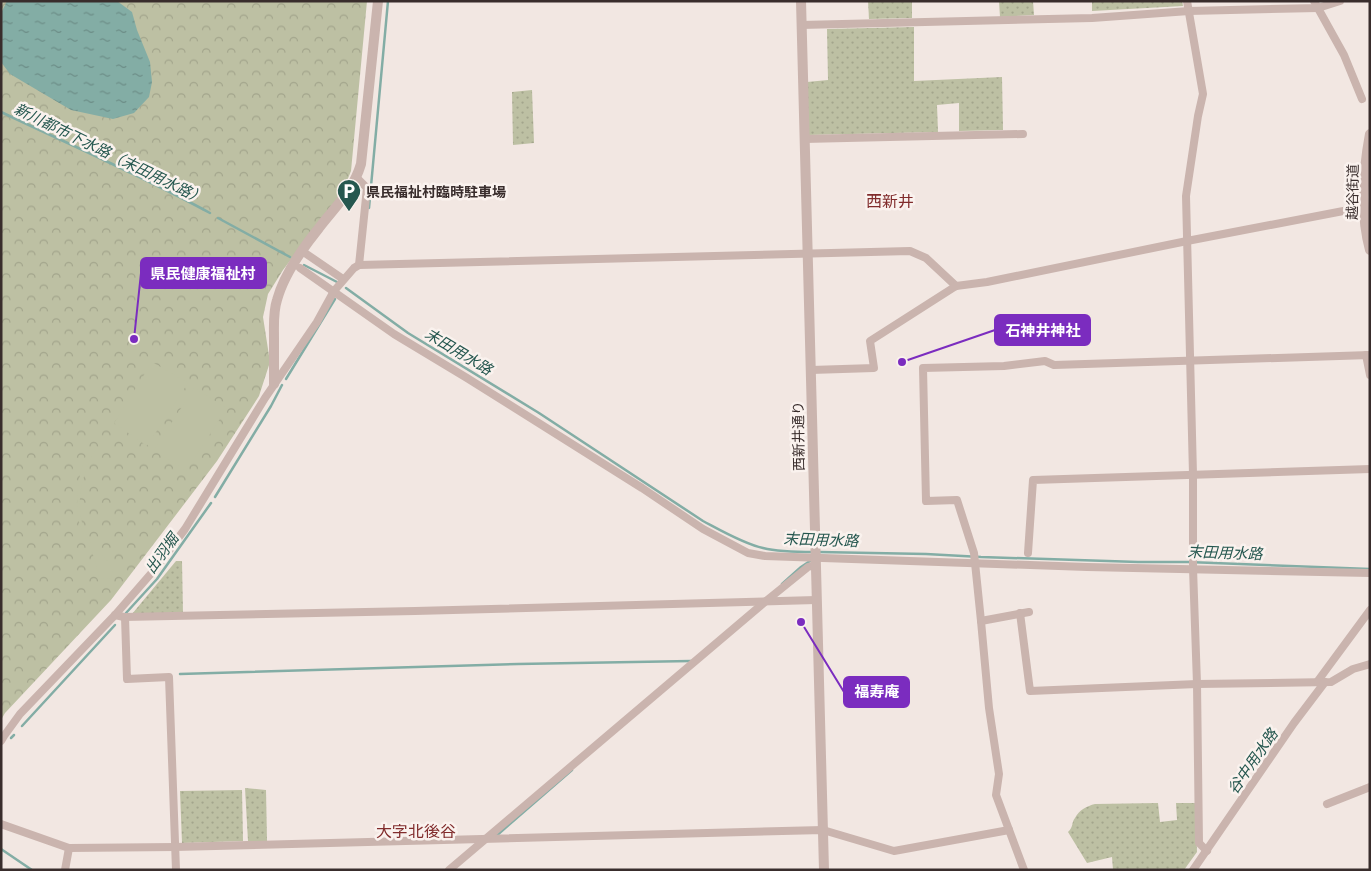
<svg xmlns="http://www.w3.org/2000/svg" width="1371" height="871" font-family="Lato,'Noto Sans JP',sans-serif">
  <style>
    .grass { fill: url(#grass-dots) }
    .forest { fill: url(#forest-crowns) }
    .pitch { fill: #bdc0a3 }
    .water { fill: url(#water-ripples) }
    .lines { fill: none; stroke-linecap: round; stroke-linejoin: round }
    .stream { stroke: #83ada5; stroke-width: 2.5 }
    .minor { stroke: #cab4ae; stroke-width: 8 }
    .tertiary { stroke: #cab4ae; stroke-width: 10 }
    .labels { text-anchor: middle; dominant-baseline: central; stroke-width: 5; stroke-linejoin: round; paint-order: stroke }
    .poi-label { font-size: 14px; font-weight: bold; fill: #392d2c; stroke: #faf2ee; text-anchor: start }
    .street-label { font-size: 14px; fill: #392d2c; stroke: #faf2ee }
    .water-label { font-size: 15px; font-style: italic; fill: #25574f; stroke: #faf2ee }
    .quarter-label { font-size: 16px; fill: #812c2c; stroke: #faf2ee }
    .leader { fill: none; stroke: #7b2cbf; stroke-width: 2 }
    .callout-dot { fill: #7b2cbf; stroke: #faf2ee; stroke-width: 2 }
    .callout { fill: #7b2cbf; stroke: #7b2cbf; stroke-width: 2 }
    .callout-label { font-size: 15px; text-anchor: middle; font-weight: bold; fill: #fff }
  </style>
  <defs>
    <pattern id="grass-dots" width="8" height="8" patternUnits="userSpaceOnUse" patternTransform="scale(1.25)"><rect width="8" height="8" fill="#bdc0a3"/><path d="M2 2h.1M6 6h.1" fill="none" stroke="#a3a58c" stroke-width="1.8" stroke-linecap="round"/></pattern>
    <pattern id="forest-crowns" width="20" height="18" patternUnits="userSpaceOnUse" patternTransform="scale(1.25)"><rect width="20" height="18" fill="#bdc0a3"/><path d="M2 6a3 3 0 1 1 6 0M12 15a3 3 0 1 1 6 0" fill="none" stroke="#a3a58c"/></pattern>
    <pattern id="water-ripples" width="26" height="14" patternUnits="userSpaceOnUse" patternTransform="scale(1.25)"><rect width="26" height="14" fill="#83ada5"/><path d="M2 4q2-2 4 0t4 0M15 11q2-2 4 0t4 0" fill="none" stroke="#6c8d87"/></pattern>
  </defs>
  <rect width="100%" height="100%" fill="#f2e7e2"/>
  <g class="grass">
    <path d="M868,1H912V18L869,19Z"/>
    <path d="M999,1H1033L1034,15L1000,17Z"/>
    <path d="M1092,1H1182L1183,6L1092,11Z"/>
    <path d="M914,27V81L1002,77L1003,130L959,131V103L937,105L938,132L808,135L807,82L828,80L827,29Z"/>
    <path d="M532,90L534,143L513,145L512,92Z"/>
    <path d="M176,561H182L183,614H132Z"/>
    <path d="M245,788L266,790L267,841H248Z"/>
    <path d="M242,790L243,841L182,843L180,791Z"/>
    <path d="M1158,803L1160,822L1177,820L1176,803H1195L1197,852L1184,870H1113L1112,857L1087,863L1068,832C1074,826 1071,823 1075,818C1079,810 1087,806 1095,804Z"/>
  </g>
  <path class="forest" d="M1,1H367L351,171L342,193L283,270L268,294L263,317L270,362L259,396L217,461L111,600L5,713L1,720Z"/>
  <g class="pitch">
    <path d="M152,362L188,383L147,446L114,423Z"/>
    <path d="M194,388L227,408L186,471L154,450Z"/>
    <path d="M92,445L96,446V449C79,478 71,517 94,547C101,555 109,560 113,570L111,578L106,579L99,578C97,570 96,562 93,555C89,543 82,533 79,522C74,500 79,463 92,445Z"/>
  </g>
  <path class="water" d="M7,1H117L132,12L137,30L150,62L152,82L149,97L134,113L113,119L71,110L10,74L1,62V13Z"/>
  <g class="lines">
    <g class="stream">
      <path d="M1,112C71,145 142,176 210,213"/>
      <path d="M369,208L388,1"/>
      <path d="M218,218L290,257"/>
      <path d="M304,265L337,282"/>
      <path d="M346,288L408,333L539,413L703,521C720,530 744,544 763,548C779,552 797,552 814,552"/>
      <path d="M286,379L335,299"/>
      <path d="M215,497L271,406L282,385"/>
      <path d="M819,552L926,554L981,557L1138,562H1188L1370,569"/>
      <path d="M782,584L801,567L813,559"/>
      <path d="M126,613L157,579L211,503"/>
      <path d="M180,674L518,664L691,661"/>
      <path d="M22,726L115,625"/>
      <path d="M11,738L14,735"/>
      <path d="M495,837L572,770"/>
      <path d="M1,849L32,870"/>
    </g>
    <g class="minor">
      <path d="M1187,1L1203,94L1198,116L1186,196L1193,474V568L1197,684L1199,843L1207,851"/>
      <path d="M1314,1L1344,55L1362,99"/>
      <path d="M801,25L1092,18L1189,11L1318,8L1340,1"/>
      <path d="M804,139L1023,134"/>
      <path d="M302,251L343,279"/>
      <path d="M359,265L910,251L926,258L956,286"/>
      <path d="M300,268L394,334L467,378L642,488L703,529L748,553L765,556L1087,567L1370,573"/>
      <path d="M1366,355L1370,375"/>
      <path d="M811,370L874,368L870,341L956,286L987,282L1187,241L1364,207"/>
      <path d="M1028,553L1033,480L1370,469"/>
      <path d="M1020,613L1030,691L1197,684L1331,682L1353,669L1370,664"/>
      <path d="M115,615L124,617L415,611L816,600"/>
      <path d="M125,617L127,679L169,677L176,870"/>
      <path d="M981,621L1029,612"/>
      <path d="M1317,682L1370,610"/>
      <path d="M1,741L4,736L20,714L115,615L155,569L185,529L265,398L317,322L334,291L354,268L359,265L367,188L357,178"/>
      <path d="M1327,804L1370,787"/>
      <path d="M1,824L69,848L175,847L823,830L894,851L1009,830"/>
      <path d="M65,870L69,848"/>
      <path d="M449,870L766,601L808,567L815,565"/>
      <path d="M1024,870L996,795L999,774L989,708L981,621L974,553L957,500L926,501L923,368L1004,366L1045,361L1054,365L1370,355"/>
      <path d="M1193,870L1294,723L1325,682"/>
    </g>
    <g class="tertiary">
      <path d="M801,1L824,870"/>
      <path d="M1370,134C1363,172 1360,213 1370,250"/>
      <path d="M274,384C274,368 274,353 274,338C274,325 273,312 277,300C284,274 302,249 319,228C335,207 353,191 361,164L378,1"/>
    </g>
  </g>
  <defs>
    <g id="parking-pin" transform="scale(1.25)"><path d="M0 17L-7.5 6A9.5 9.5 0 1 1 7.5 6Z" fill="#25574f" stroke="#faf2ee"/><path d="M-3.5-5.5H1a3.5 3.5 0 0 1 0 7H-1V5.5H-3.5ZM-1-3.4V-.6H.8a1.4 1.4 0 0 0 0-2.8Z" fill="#fff"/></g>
  </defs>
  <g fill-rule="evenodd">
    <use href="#parking-pin" x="349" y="191"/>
  </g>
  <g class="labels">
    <g class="poi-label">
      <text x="366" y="191">県民福祉村臨時駐車場</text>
    </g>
    <g class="street-label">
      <text transform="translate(1352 192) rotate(-89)">越谷街道</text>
      <text transform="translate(798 436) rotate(-91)">西新井通り</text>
    </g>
    <g class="water-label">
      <text transform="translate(110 153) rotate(26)">新川都市下水路（末田用水路）</text>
      <text transform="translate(459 351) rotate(31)">末田用水路</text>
      <text transform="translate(821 539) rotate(2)">末田用水路</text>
      <text transform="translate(1225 552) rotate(2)">末田用水路</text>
      <text transform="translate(161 553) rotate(-54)">出羽堀</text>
      <text transform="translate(1252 761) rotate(-55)">谷中用水路</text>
    </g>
    <g class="quarter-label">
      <text x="890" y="200">西新井</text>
      <text x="416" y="830">大字北後谷</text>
    </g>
  </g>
  <path class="leader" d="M134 339L141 273M902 362L995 330M801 622L844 692"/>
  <g class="callout-dot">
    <circle cx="134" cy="339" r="5"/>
    <circle cx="902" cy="362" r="5"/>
    <circle cx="801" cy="622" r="5"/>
  </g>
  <g class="callout">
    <rect x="141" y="258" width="125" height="30" rx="5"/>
    <rect x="995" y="315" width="95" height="30" rx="5"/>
    <rect x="844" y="677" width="65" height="30" rx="5"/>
  </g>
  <g class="callout-label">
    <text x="203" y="279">県民健康福祉村</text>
    <text x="1043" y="336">石神井神社</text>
    <text x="877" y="697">福寿庵</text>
  </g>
  <rect width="1371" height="871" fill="none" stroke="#392d2c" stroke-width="5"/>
</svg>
